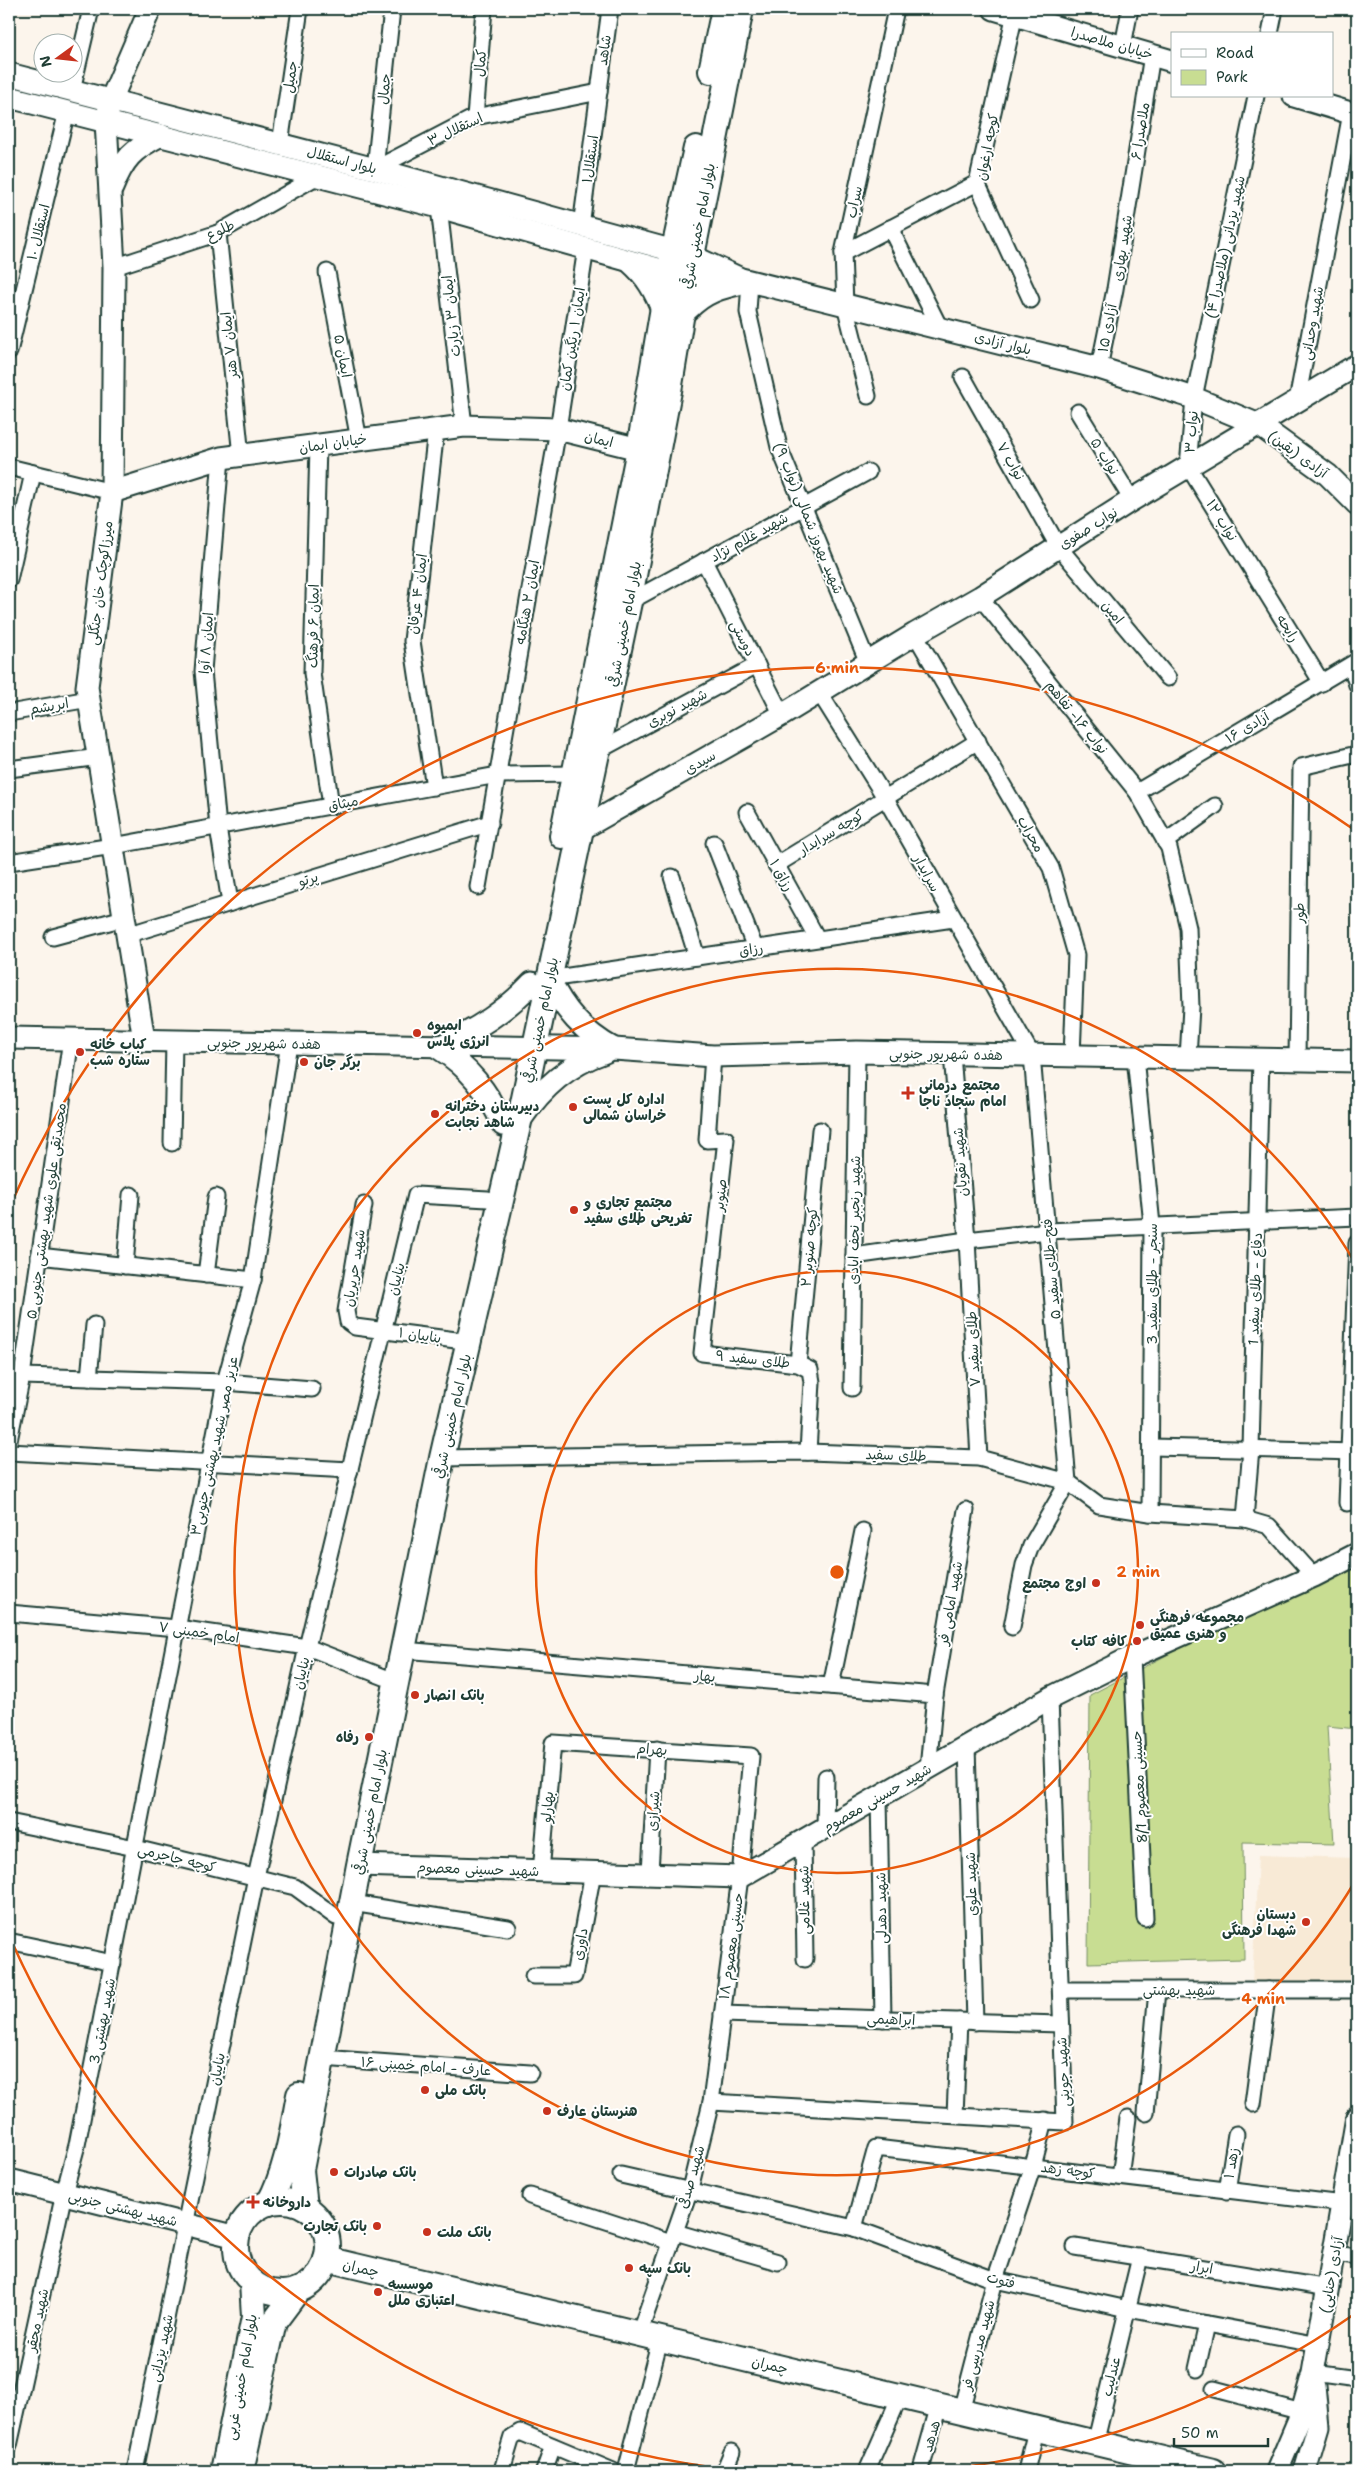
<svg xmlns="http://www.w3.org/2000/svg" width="1366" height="2480" font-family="'Shantell Sans','Playpen Sans Arabic',sans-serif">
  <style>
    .built { fill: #f8ead6 }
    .green { fill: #c8dd92; stroke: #748d63 }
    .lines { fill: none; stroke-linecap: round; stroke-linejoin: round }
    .street-casing { stroke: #1f3d34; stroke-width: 19 }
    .secondary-casing { stroke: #1f3d34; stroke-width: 25 }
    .primary-casing { stroke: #1f3d34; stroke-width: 28 }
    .street { stroke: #fff; stroke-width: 15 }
    .secondary { stroke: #fff; stroke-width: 21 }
    .primary { stroke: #fff; stroke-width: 24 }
    .ring { fill: none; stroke: #e8590c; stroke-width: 2.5 }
    .poi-dot { fill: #c8321e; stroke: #fff; stroke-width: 2 }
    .labels { text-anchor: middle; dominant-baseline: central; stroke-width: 4; stroke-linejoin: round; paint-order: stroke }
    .street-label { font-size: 14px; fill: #1f3d34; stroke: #fff }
    .poi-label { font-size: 14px; font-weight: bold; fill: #1f3d34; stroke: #fff; text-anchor: start }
    .centre { fill: #e8590c; stroke: #fff; stroke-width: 2.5 }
    .ring-label { font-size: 15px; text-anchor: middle; font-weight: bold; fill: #e8590c; stroke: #fff; stroke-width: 4; stroke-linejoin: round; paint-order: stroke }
  </style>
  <rect width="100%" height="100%" fill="#fcf5ec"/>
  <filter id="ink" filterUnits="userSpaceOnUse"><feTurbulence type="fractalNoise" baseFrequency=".02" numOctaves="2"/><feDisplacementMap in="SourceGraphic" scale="10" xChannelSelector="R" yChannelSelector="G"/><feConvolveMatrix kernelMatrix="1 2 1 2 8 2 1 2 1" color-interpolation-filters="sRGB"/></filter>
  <g filter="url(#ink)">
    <path class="built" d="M1258,1855L1357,1858V1985H1252Z"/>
    <path class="green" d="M1357,1556V1729L1327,1726L1334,1844L1243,1842L1244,1959L1088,1963L1090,1695Z"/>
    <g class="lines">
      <g class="street-casing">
        <g id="street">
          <path d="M1016,9L977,183L1031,300"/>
          <path d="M1270,34L1275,9"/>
          <path d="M1123,46L1130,9"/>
          <path d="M72,90L91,9"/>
          <path d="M1256,96L1194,398L1188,466L1322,683"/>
          <path d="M475,117L484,9"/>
          <path d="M280,144L300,9"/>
          <path d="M375,169L475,117L599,92"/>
          <path d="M375,169L392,9"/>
          <path d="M439,207L464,426"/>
          <path d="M581,226L610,9"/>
          <path d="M890,228L940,328"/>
          <path d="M218,233L241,456"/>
          <path d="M843,253L977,183"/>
          <path d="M114,267L218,233L318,176"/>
          <path d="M327,272L359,440"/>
          <path d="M750,281L748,312L779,447L868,663"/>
          <path d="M9,352L67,111"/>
          <path d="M1099,368L1115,289L1152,55"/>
          <path d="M963,377L1058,546L1168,678"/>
          <path d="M868,396L845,305L843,253L896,9"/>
          <path d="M1297,401L1351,113"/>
          <path d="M1078,412L1132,500"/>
          <path d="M318,445L312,673L331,806"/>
          <path d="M221,458L203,671L218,827L230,903"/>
          <path d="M9,467L112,492"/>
          <path d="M704,561L782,715"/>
          <path d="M9,580L33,473"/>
          <path d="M980,597L1137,792L1169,848L1188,928L1191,1007L1188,1058"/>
          <path d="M629,602L868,472"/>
          <path d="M915,634L1051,868L1076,955L1072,1056"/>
          <path d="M1351,665L1357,685"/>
          <path d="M819,692L886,799L1032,1055L1068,1482L1031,1546L1024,1565L1012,1627"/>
          <path d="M9,713L89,699"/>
          <path d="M598,751L757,665"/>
          <path d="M9,769L99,757"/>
          <path d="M434,787L412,641L436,430"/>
          <path d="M1137,792L1357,661"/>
          <path d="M747,812L817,938"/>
          <path d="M1165,842L1215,806"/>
          <path d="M714,843L755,948"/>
          <path d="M9,862L113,846L497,775L575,774"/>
          <path d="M776,865L978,741"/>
          <path d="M672,877L697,957"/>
          <path d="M478,887L558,429L586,248"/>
          <path d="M127,935L490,823"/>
          <path d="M53,937L124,918"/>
          <path d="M549,979L953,919"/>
          <path d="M952,1054L967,1240L979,1458"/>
          <path d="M713,1056L707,1140L726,1139L702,1353L798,1364L810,1370L812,1382L808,1452"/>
          <path d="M1135,1057L1152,1225L1150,1513"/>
          <path d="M1297,1059L1301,767L1357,754"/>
          <path d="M172,1143L174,1041"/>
          <path d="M364,1205L346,1311L348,1322L355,1327L456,1340"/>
          <path d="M39,1256L253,1280"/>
          <path d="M854,1256L967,1240L1048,1231L1357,1217"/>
          <path d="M125,1266L131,1195"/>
          <path d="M206,1275L216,1197"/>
          <path d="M798,1364L820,1130"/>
          <path d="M22,1376L225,1382L312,1389"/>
          <path d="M89,1378L94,1325"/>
          <path d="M852,1388L857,1052"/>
          <path d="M9,1441L22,1376L71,1039"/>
          <path d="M1152,1447L1357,1452"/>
          <path d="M9,1452L350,1470"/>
          <path d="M442,1458L808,1452L979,1458L1068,1482L1099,1505L1150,1513L1245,1519L1269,1526L1314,1576"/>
          <path d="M1347,1503L1357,1243"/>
          <path d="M1245,1519L1251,1449L1261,1058"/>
          <path d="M9,1613L177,1628L307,1647L384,1677"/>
          <path d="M403,1650L935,1695L928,1769"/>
          <path d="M1132,1657L1145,1918"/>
          <path d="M831,1686L863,1531"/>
          <path d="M935,1695L966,1510"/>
          <path d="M967,1746L975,2022"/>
          <path d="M879,1797L883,2019"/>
          <path d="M9,1822L135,1848L295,1887L336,1917"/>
          <path d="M825,1828L826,1777"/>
          <path d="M803,1841L805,1959"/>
          <path d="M541,1871L553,1743L751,1756L740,1877L711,2102L690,2189L639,2334"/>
          <path d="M650,1872L657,1749"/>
          <path d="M352,1903L508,1928"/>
          <path d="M13,1942L113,1963"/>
          <path d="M533,1976H574L593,1872"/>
          <path d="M1061,1990H1357"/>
          <path d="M722,2014L1060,2024"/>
          <path d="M322,2058L530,2073"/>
          <path d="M711,2102L1065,2122L1050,1698"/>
          <path d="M1253,2104L1268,1990"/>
          <path d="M1146,2113L1157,1990"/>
          <path d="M955,2115L959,2021"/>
          <path d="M621,2175L854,2228L995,2280L1128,2309L1319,2345"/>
          <path d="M1120,2177L1128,2118"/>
          <path d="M1227,2191L1236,2134"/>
          <path d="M530,2196L671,2242"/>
          <path d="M854,2228L876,2148L1343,2204"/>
          <path d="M675,2232L778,2262"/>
          <path d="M1075,2247L1329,2288"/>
          <path d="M1334,2254L1357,2257"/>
          <path d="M1197,2369L1207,2324"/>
          <path d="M1313,2373L1357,2379"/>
          <path d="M1214,2389L1302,2412"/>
          <path d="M961,2411L995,2280L1033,2166L1045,2120"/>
          <path d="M1095,2444L1140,2257"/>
          <path d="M9,2446L64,2193L77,2145L225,1382L253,1280L289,1043"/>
          <path d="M922,2466L939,2405"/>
          <path d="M502,2470L512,2437L520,2432L613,2471"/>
          <path d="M135,2471L256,1877L307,1647L416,1195L488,1199"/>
          <path d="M544,2471L553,2446"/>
          <path d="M626,2471L660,2339"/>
          <path d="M724,2471L732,2452"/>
          <path d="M867,2471L900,2396"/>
          <path d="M1026,2471L1036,2430"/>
        </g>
      </g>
      <g class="secondary-casing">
        <g id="secondary">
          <path d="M994,9L1172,61"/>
          <path d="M9,74L375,169L692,256L741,279L1099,368L1194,398L1259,425L1328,475L1357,504"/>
          <path d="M1294,96L1357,115"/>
          <path d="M9,97L439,207L669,272L688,276L731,279"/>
          <path d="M112,188C124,158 132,150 161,135"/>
          <path d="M630,262C647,277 655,291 663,312"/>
          <path d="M681,316C700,296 711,290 738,284"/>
          <path d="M112,492L221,458L464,426L558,429L639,449"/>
          <path d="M580,830L782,715L915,634L980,597L1132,500L1357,365"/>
          <path d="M549,979C564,1010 583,1032 614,1049"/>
          <path d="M9,1038L614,1049L713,1056L857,1052L1357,1061"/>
          <path d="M144,1040L87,687L112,492L114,267L106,121L111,100L150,9"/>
          <path d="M443,1045C477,1029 506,1011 532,983"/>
          <path d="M437,1047C469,1067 488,1091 503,1125"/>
          <path d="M521,1119C543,1087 568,1065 605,1052"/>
          <path d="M359,1865L740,1877L1050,1698L1132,1657L1314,1576L1357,1554"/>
          <path d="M9,2180L237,2237"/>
          <path d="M1277,2471L1302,2412L1313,2373L1357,2117"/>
          <path d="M1305,2471L1318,2427L1314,2386"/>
        </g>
      </g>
      <g class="primary-casing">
        <g id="primary">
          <path d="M711,71L724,9"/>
          <path d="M562,836L639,449L669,272L696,148"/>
          <circle cx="282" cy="2247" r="46"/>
          <path d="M269,2203C287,2170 292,2132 299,2095"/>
          <path d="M305,2207L301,2170L359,1865L442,1458L519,1122L629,602L669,391L688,276L741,9"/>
          <path d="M326,2259L1213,2471"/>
          <path d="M223,2471L254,2317L252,2282"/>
          <path d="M241,2471L274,2322L298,2290"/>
        </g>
      </g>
      <use href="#street" class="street"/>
      <use href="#secondary" class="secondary"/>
      <use href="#primary" class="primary"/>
    </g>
  </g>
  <g class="ring">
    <circle cx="837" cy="1572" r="301"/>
    <path d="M1357 1878A603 603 0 1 1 1357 1266"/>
    <path d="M1356 2313A904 904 0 0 1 931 2471M743 2471A904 904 0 0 1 11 1940M11 1204A904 904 0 0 1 1356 831"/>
  </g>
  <g class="poi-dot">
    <circle cx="417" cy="1033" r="5"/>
    <circle cx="80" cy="1052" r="5"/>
    <circle cx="304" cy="1062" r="5"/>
    <path d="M905.5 1085.5h5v5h5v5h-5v5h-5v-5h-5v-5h5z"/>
    <circle cx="573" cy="1107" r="5"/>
    <circle cx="435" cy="1114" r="5"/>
    <circle cx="574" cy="1210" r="5"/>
    <circle cx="1096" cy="1583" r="5"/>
    <circle cx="1140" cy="1625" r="5"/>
    <circle cx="1137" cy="1641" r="5"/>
    <circle cx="415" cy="1695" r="5"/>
    <circle cx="369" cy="1737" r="5"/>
    <circle cx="1306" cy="1922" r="5"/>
    <circle cx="425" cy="2090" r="5"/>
    <circle cx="547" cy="2111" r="5"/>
    <circle cx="334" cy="2172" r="5"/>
    <path d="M250.5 2194.5h5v5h5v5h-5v5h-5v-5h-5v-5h5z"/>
    <circle cx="377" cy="2226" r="5"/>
    <circle cx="427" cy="2232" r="5"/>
    <circle cx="629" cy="2268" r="5"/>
    <circle cx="378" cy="2292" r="5"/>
  </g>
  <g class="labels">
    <g class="street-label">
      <text transform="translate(1112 43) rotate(16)">خیابان ملاصدرا</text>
      <text transform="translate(604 50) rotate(-82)">شاهد</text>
      <text transform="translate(480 63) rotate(-85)">کمال</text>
      <text transform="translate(290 77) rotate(-82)">جمیل</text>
      <text transform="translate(384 89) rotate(-84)">جمال</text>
      <text transform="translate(455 129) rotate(-25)">استقلال ۳</text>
      <text transform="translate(1140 131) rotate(-81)">ملاصدرا ۶</text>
      <text transform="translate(987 147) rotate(-79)">کوچه ارغوان</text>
      <text transform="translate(590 159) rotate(-82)">استقلال۱</text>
      <text transform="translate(342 160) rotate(15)">بلوار استقلال</text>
      <text transform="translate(854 202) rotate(-78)">سراب</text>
      <text transform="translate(698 226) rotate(-79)">بلوار امام خمینی شرقي</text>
      <text transform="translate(220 230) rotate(-25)">طلوع</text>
      <text transform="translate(38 232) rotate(-76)">استقلال ۱۰</text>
      <text transform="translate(1225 247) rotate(-78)">شهید یزدانی (ملاصدرا ۴)</text>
      <text transform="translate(1122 248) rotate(-81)">شهید بهاری</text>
      <text transform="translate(451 316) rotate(-96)">ایمان ۳ زیارت</text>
      <text transform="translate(1312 323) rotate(-80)">شهید وحدانی</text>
      <text transform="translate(1107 328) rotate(-79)">آزادی ۱۵</text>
      <text transform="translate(572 339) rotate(-81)">ایمان ۱ رنگین کمان</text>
      <text transform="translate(1003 343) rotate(14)">بلوار آزادی</text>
      <text transform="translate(229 345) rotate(-96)">ایمان ۷ هنر</text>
      <text transform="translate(343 356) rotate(79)">ایمان ۵</text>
      <text transform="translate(1191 432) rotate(-85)">نواب ۳</text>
      <text transform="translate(599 439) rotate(14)">ایمان</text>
      <text transform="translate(333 443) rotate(-8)">خیابان ایمان</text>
      <text transform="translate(1298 454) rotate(36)">آزادی (یقین)</text>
      <text transform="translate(1105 456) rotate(58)">نواب ۵</text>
      <text transform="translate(1011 461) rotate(60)">نواب ۷</text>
      <text transform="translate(809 518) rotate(68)">شهید بهروز شمالی (نواب ۹)</text>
      <text transform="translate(1222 520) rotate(58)">نواب ۱‍۲</text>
      <text transform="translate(1088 528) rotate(-32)">نواب صفوی</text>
      <text transform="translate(749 537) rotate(-29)">شهید غلام نژاد</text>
      <text transform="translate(100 583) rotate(-83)">میرزاکوچک خان جنگلی</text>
      <text transform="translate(417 594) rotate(-83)">ایمان ۴ عرفان</text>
      <text transform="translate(527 602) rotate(-80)">ایمان ۲ هنگامه</text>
      <text transform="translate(1113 612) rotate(50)">امین</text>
      <text transform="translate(624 624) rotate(-79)">بلوار امام خمینی شرقي</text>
      <text transform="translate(313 626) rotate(-89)">ایمان ۶ فرهنگ</text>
      <text transform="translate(1288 628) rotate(58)">رایحه</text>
      <text transform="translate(743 638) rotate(63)">دوستی</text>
      <text transform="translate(206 643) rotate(-86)">ایمان ۸ آوا</text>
      <text transform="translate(49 706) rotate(-10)">ابریشم</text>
      <text transform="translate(677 708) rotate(-28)">شهید نوبری</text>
      <text transform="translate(1077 717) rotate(51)">نواب ۱۶- تفاهم</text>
      <text transform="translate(1247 727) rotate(-31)">آزادی ۱۶</text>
      <text transform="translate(700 762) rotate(-30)">سیدی</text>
      <text transform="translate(343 803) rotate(-11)">میثاق</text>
      <text transform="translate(831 832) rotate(-31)">کوچه سرایدار</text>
      <text transform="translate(1031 834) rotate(60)">محراب</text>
      <text transform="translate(927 873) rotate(61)">سرایدار</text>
      <text transform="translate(782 875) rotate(61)">رزاق ۱</text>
      <text transform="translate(308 879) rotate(-17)">پرتو</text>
      <text transform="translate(1299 913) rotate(-89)">طور</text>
      <text transform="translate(751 949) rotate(-9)">رزاق</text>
      <text transform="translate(540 1020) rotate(-78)">بلوار امام خمینی شرقي</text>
      <text transform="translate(264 1043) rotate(1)">هفده شهریور جنوبی</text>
      <text transform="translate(946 1054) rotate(1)">هفده شهریور جنوبی</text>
      <text transform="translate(960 1162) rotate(-94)">شهید نقویان</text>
      <text transform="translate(720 1195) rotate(-84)">صنوبر</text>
      <text transform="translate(46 1211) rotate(-82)">محمدتقی علوی شهید بهشتی جنوبی ۵</text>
      <text transform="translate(854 1220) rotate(-89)">شهید رنجبر نجف ابادی</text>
      <text transform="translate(809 1247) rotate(-85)">کوچه صنوبر ۲</text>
      <text transform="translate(354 1268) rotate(-81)">شهید حریریان</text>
      <text transform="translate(1051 1269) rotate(-95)">فتح-طلای سفید ۵</text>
      <text transform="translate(396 1279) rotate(-76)">بناییان</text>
      <text transform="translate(1152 1284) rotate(-90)">سنجر - طلای سفید 3</text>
      <text transform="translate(1255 1289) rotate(-88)">دفاع - طلای سفید 1</text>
      <text transform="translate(420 1335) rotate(8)">بناییان ۱</text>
      <text transform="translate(973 1349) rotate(-93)">طلای سفید ۷</text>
      <text transform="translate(753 1359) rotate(6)">طلای سفید ۹</text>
      <text transform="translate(452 1416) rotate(-77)">بلوار امام خمینی شرقي</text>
      <text transform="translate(214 1446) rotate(-78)">عزیز مصر شهید بهشتی جنوبی۳</text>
      <text transform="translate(896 1455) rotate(2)">طلای سفید</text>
      <text transform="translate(950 1603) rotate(-80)">شهید امامی فر</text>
      <text transform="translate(199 1632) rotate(8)">امام خمینی ۷</text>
      <text transform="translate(301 1673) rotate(-77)">بناییان</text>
      <text transform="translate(705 1676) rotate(5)">بهار</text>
      <text transform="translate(652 1749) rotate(4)">بهرام</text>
      <text transform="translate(1139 1787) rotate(-93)">حسینی معصوم 8/1</text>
      <text transform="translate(877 1798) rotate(-30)">شهید حسینی معصوم</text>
      <text transform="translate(547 1807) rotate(-85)">بهارلو</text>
      <text transform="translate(653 1811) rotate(-86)">شیرازی</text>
      <text transform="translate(370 1812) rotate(-79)">بلوار امام خمینی شرقي</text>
      <text transform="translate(177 1858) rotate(14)">کوچه جاجرمی</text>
      <text transform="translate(478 1869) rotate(2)">شهید حسینی معصوم</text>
      <text transform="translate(971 1884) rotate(-92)">شهید علوی</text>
      <text transform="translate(804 1900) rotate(-91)">شهید غلامی</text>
      <text transform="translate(881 1908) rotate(-91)">شهید دهدلی</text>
      <text transform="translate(580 1944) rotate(-80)">داوری</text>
      <text transform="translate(731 1946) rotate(-82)">حسینی معصوم ۱۸</text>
      <text x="1179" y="1990">شهید بهشتی</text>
      <text transform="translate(891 2019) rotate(2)">ابراهیمی</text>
      <text transform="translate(102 2021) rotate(-79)">شهید بهشتی 3</text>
      <text transform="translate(426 2066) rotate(4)">عارف - امام خمینی ۱۶</text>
      <text transform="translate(217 2069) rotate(-79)">بناییان</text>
      <text transform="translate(1063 2072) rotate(-93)">شهید جوینی</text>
      <text transform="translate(1231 2163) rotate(-80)">زهد ۱</text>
      <text transform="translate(1068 2170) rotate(7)">کوچه زهد</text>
      <text transform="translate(691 2177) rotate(-74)">شهید صدقی</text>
      <text transform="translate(123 2208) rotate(14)">شهید بهشتی جنوبی</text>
      <text transform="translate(1202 2267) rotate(9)">ابرار</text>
      <text transform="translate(361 2268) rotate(13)">چمران</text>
      <text transform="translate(1331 2275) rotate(-80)">آزادی (حنایی)</text>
      <text transform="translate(1001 2280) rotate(15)">فتوت</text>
      <text transform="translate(37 2320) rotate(-78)">شهید محقر</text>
      <text transform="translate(978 2345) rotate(-75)">شهید مدرسی فر</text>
      <text transform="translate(161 2348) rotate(-78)">شهید یزدانی</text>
      <text transform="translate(770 2365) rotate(13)">چمران</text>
      <text transform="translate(1111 2376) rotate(-76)">عندلیب</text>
      <text transform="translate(241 2377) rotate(-80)">بلوار امام خمینی غربی</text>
      <text transform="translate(931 2436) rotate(-74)">هدهد</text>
    </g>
    <g class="poi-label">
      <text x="427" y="1025">ابمیوه<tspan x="427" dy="16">انرژی پلاس</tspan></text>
      <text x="90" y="1044">کباب خانه<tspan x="90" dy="16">ستاره شب</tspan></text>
      <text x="314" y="1062">برگر جان</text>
      <text x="919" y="1085">مجتمع درمانی<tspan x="919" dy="16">امام سجاد ناجا</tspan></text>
      <text x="583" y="1099">اداره کل پست<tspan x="583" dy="16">خراسان شمالی</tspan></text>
      <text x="445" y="1106">دبیرستان دخترانه<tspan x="445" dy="16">شاهد نجابت</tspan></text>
      <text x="584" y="1202">مجتمع تجاری و<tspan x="584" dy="16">تفریحی طلای سفید</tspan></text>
      <text x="1086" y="1583" text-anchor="end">اوج مجتمع</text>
      <text x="1150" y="1617">مجموعه فرهنگی<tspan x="1150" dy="16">و هنری عمیق</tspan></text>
      <text x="1127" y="1641" text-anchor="end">کافه کتاب</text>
      <text x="425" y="1695">بانک انصار</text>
      <text x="359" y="1737" text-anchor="end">رفاه</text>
      <text x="1296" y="1914" text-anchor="end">دبستان<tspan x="1296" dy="16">شهدا فرهنگی</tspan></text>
      <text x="435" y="2090">بانک ملی</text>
      <text x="557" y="2111">هنرستان عارف</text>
      <text x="344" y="2172">بانک صادرات</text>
      <text x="263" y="2202">داروخانه</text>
      <text x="367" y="2226" text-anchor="end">بانک تجارت</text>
      <text x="437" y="2232">بانک ملت</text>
      <text x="639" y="2268">بانک سپه</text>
      <text x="388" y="2284">موسسه<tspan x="388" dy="16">اعتباری ملل</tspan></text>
    </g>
  </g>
  <circle cx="837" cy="1572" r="8" class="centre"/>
  <g class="ring-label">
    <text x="837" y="673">6 min</text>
    <text x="1138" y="1577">2 min</text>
    <text x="1263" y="2004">4 min</text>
  </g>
  <rect width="1366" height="2480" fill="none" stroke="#fff" stroke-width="30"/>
  <rect x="15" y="15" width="1336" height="2450" fill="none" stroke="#1f3d34" stroke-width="2" filter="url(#ink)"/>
  <rect x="1171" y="32" width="162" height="65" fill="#ffffff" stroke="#a5b1ae"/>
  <rect x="1181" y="49" width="25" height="8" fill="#ffffff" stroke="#a5b1ae"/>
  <text x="1216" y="58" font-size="15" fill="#1f3d34">Road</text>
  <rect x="1181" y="70" width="25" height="15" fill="#c8dd92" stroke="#a5b1ae"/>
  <text x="1216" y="82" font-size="15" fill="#1f3d34">Park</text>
  <g transform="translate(58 58) rotate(255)"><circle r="24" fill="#ffffff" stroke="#a5b1ae"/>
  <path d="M0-4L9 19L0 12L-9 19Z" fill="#c8321e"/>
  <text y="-8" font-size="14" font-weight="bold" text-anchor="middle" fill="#1f3d34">N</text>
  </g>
  <path d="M1174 2438v8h94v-8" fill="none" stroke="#1f3d34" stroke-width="2.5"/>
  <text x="1181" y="2438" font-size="15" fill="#1f3d34" stroke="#ffffff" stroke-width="4" paint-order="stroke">50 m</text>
</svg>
